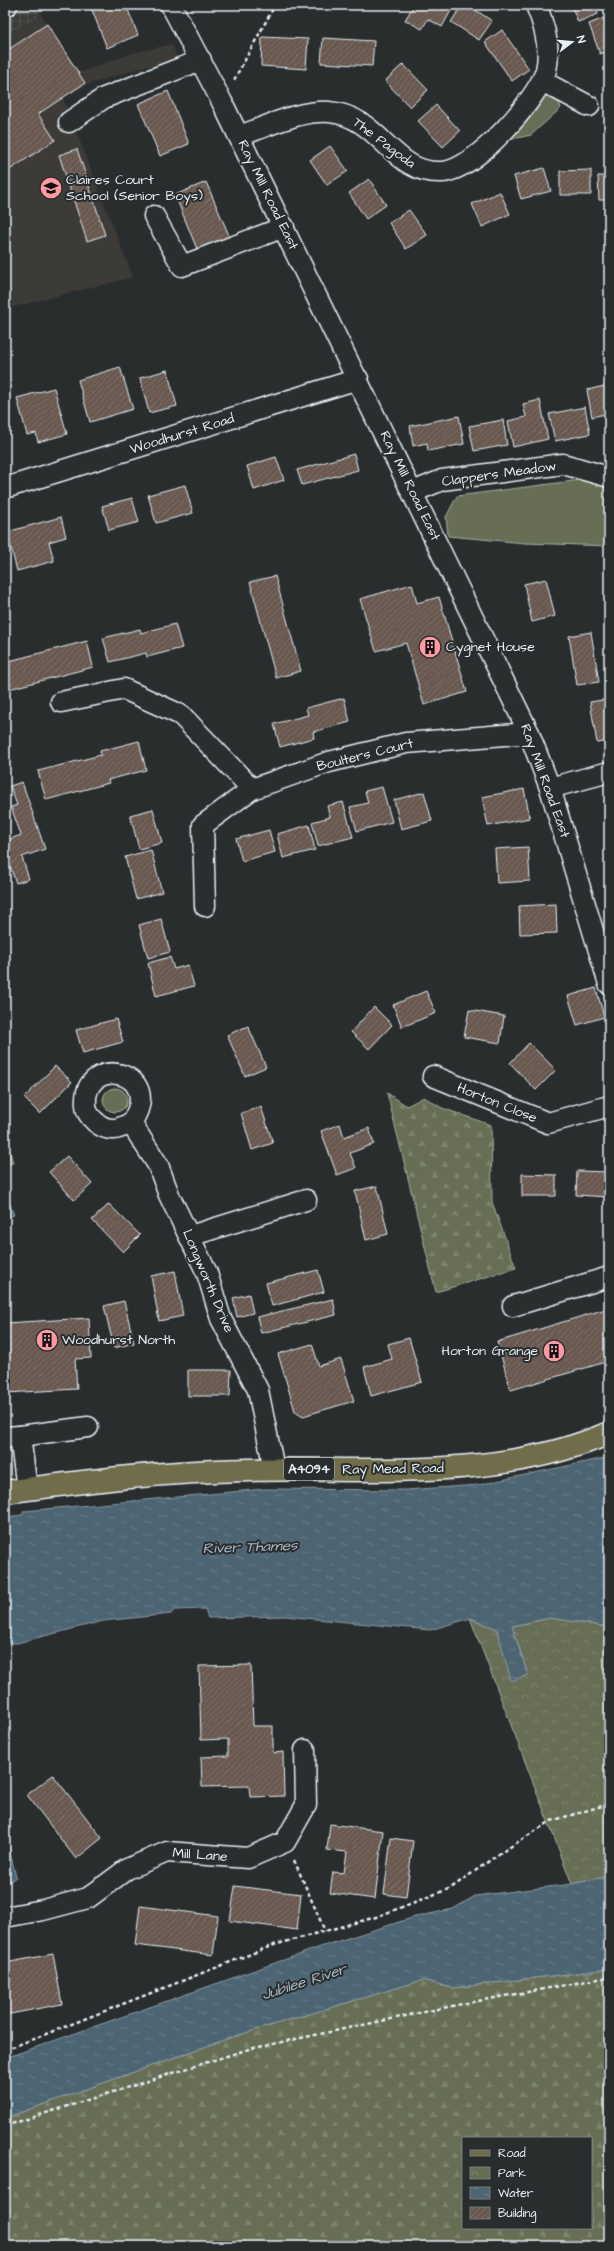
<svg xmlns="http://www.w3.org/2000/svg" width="614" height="2251" font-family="'Architects Daughter',sans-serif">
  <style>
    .built { fill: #3c3a38 }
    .industrial { fill: url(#industrial-grid) }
    .grass { fill: #676e54; stroke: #a8b0a6 }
    .forest { fill: url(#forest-firs); stroke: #a8b0a6; fill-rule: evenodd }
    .park { fill: url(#park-crowns); stroke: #a8b0a6 }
    .water { fill: url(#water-ripples); stroke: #8c9da8 }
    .building { fill: url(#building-hatch); stroke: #e8f1f8 }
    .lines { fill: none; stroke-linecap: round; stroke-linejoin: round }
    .minor-casing { stroke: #e8f1f8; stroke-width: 23 }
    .major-casing { stroke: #e8f1f8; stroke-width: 25 }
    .path { stroke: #e8f1f8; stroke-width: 2.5; stroke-dasharray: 4 3; stroke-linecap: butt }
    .minor { stroke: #2a2d2e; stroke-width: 20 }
    .major { stroke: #716d4b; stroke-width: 22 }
    .labels { text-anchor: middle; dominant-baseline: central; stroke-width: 4; stroke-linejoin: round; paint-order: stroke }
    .shield { fill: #2a2d2e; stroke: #afb6bb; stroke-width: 1 }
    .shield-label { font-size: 13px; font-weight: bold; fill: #e8f1f8 }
    .street-label { font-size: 14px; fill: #e8f1f8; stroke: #2a2d2e }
    .poi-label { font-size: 14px; fill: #e8f1f8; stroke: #2a2d2e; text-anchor: start }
    .water-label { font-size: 15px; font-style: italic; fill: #aab9c2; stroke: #2a2d2e }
  </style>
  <defs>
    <pattern id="industrial-grid" width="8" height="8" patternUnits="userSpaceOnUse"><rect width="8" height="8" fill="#3c3a38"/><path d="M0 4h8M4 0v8" fill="none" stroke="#585756"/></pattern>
    <pattern id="forest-firs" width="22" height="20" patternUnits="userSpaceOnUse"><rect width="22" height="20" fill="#676e54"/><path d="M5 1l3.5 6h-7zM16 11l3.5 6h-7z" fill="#7d836d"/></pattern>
    <pattern id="park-crowns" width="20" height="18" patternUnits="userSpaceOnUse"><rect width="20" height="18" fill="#676e54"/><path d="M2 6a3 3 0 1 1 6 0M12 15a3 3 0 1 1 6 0" fill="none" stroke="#7d836d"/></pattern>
    <pattern id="water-ripples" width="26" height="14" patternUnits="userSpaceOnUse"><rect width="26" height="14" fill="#4e6572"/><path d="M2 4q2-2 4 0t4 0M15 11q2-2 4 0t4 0" fill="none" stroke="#687c87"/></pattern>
    <pattern id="building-hatch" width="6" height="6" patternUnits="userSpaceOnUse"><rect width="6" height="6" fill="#67584f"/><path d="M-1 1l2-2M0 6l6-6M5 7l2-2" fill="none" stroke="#7d7069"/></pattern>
  </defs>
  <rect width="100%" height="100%" fill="#2a2d2e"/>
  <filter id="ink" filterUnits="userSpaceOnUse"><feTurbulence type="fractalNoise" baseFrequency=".025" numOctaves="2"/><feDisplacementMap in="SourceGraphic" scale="8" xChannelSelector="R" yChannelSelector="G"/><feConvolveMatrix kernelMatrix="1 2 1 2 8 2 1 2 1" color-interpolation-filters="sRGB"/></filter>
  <g filter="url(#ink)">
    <path class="built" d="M41,15L75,74L133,53L172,44L180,65L147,66L86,85L63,98L133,277L5,309V36Z"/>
    <path class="industrial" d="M5,5H36L41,15L5,36Z"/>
    <g class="grass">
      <path d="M541,94C552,94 558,97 561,108L531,135L500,142Z"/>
      <path d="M588,479L609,487V546L525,543L448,536L446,517L457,496Z"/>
      <circle cx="115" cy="1100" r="12"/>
      <path d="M5,1136L13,1163L5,1165Z"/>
    </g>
    <g class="forest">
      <path d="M387,1093L407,1106L424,1097L442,1108L491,1125L492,1202L516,1268L436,1292Z"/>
      <path d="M609,1969V2246H5V2118L232,2037L423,1980L452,1988ZM463,2138H591V2228H463Z"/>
    </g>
    <path class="park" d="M470,1618L497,1629L528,1675L512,1626L550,1618L609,1627V1876L572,1884Z"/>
    <g class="water">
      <path d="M5,1190L14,1215L5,1218Z"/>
      <path d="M609,1457V1627L550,1618L512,1626L528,1675L511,1681L497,1629L471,1618L430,1630L285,1616L208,1618L205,1609L174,1610L171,1614L103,1621L17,1643H5V1517L22,1515L24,1511L264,1489L406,1490L478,1485Z"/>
      <path d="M5,1831L16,1877L5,1885Z"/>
      <path d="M609,1876V1969L452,1988L423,1980L232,2037L5,2118V2058L329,1944L415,1917L453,1909L475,1896L572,1884Z"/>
    </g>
    <g class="building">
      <path d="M40,5H52L42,10Z"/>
      <path d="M90,5H126L138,35L107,48Z"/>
      <path d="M414,5H454L442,27L428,19L422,29L405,20Z"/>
      <path d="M462,5H468L492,21L479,40L451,22Z"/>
      <path d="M571,5H595L598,14L578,22Z"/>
      <path d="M609,16V51L600,54L589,24Z"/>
      <path d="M47,24L85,83L38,114L55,140L5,173V52Z"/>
      <path d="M502,30L529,69L512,81L485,42Z"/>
      <path d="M262,37L308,39L306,69L261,66Z"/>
      <path d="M323,38L374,41L372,66L321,63Z"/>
      <path d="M403,64L428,90L410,107L385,81Z"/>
      <path d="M168,91L189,144L160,156L138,104Z"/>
      <path d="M436,105L460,131L443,147L418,121Z"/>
      <path d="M330,146L348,171L327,185L310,160Z"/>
      <path d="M77,149L105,235L87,241L59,155Z"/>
      <path d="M544,168L551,191L521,199L514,176Z"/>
      <path d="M591,170V195H560V171Z"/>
      <path d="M598,176H609V200H599Z"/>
      <path d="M369,179L386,205L366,219L349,193Z"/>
      <path d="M206,182L231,240L199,254L175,195Z"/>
      <path d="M500,192L510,214L482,227L472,204Z"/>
      <path d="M409,210L427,235L406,249L389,223Z"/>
      <path d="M120,367L133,409L90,422L78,380Z"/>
      <path d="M167,370L177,406L149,413L140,378Z"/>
      <path d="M609,385V413L592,417L587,390Z"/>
      <path d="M54,388L67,434L38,442L36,433L27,435L17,398Z"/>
      <path d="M540,400L548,439L513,447L508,421L526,417L523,404Z"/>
      <path d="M585,407L590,434L555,441L549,414Z"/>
      <path d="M459,416L464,444L428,451L427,443L413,446L410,426Z"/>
      <path d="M503,420L507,445L474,451L469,426Z"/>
      <path d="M354,454L358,470L302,485L297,470Z"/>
      <path d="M276,457L284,480L254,490L247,466Z"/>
      <path d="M185,485L193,513L156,523L148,495Z"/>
      <path d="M132,498L139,522L109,530L102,506Z"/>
      <path d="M61,517L66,537L49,542L54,561L17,571L7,532Z"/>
      <path d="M275,576L301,671L276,678L250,582Z"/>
      <path d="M546,579L555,616L532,622L524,584Z"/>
      <path d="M412,584L417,603L439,597L467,692L424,705L406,643L376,651L360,599Z"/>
      <path d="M175,624L182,648L147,657L146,653L110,662L103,638L140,629L141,633Z"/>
      <path d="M591,632L599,682L577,685L569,636Z"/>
      <path d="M87,641L93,667L9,689L5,675V662Z"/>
      <path d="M344,698L350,722L313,732L314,738L280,747L274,724L308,715L306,708Z"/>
      <path d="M609,699V741L597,743L590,702Z"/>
      <path d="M139,741L146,770L108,780L109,783L46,800L38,771L101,755L100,751Z"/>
      <path d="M22,782L45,849L22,857L29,879L16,883L5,852V841L21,835L11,807L17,805L10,786Z"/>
      <path d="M382,787L392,822L357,831L350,807L368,803L365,791Z"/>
      <path d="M524,789L530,818L488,826L482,797Z"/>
      <path d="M424,792L432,821L401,829L394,800Z"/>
      <path d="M343,802L353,837L318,846L312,822L330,817L327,806Z"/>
      <path d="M153,809L162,843L139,849L130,815Z"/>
      <path d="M309,825L315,850L283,858L277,834Z"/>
      <path d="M269,830L275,852L242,861L236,839Z"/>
      <path d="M528,847L530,881L497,883L495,849Z"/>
      <path d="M151,850L162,892L136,899L125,857Z"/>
      <path d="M556,904L557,933L520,934L519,906Z"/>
      <path d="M161,919L170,952L148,958L139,925Z"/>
      <path d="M170,957L174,969L188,965L194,986L156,996L148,963Z"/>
      <path d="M596,988L604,1017L577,1025L568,996Z"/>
      <path d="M426,991L436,1013L402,1027L393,1005Z"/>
      <path d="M374,1007L392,1025L369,1049L351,1032Z"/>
      <path d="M469,1010L504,1016L500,1043L464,1037Z"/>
      <path d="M116,1019L123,1042L83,1053L76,1030Z"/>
      <path d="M248,1026L266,1067L245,1076L227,1035Z"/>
      <path d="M529,1043L556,1070L536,1090L510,1063Z"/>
      <path d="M55,1066L72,1082L40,1114L24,1098Z"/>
      <path d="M261,1107L273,1143L252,1150L241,1113Z"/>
      <path d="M340,1124L344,1137L369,1128L374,1144L350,1153L356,1168L337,1175L321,1131Z"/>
      <path d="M67,1156L92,1184L74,1200L49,1172Z"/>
      <path d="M577,1171L609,1172V1197L576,1195Z"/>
      <path d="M522,1174L556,1175V1196H522Z"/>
      <path d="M377,1186L388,1234L366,1240L355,1191Z"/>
      <path d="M109,1204L140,1235L123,1252L92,1220Z"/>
      <path d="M318,1270L324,1292L272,1306L266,1283Z"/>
      <path d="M175,1271L183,1316L159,1321L151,1276Z"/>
      <path d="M249,1294L253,1313L237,1317L233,1298Z"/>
      <path d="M333,1299L336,1315L261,1333L257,1317Z"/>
      <path d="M124,1301L134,1343L114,1348L104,1306Z"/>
      <path d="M609,1308V1361L511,1390L497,1342Z"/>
      <path d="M89,1318L91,1358L75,1359L77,1389L5,1393V1323Z"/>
      <path d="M409,1338L422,1382L371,1396L364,1367L392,1359L388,1344Z"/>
      <path d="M312,1344L319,1366L341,1359L354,1401L303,1416L295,1411L278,1354Z"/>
      <path d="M188,1370H231L230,1396H188Z"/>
      <path d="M251,1665L253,1726H273V1753L283,1752L284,1796L250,1797L249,1786L202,1787L201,1757L228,1756V1739L201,1740L199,1666Z"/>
      <path d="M53,1775L102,1838L76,1859L27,1795Z"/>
      <path d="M330,1824L383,1831L375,1899L330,1893L333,1872L344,1873L347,1852L327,1850Z"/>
      <path d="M391,1838L413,1841L406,1897L384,1894Z"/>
      <path d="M235,1886L301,1894L297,1930L230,1921Z"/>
      <path d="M140,1906L218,1916L213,1955L135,1945Z"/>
      <path d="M53,1954L62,2004L5,2015V1963Z"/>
    </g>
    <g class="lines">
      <g class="minor-casing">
        <g id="minor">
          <path d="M171,5L222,102L529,733L550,788L609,984"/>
          <path d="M5,6L7,5"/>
          <path d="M542,81L589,106"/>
          <path d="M69,122L104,98L201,60"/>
          <path d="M239,136C266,127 299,110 329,112C381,116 392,175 442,172C474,171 538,99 546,70C551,49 544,24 536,5"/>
          <path d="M154,216L182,266L284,227"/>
          <path d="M5,488L358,379"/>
          <path d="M413,492L442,480L563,464L609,477"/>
          <path d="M61,702L124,689L181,715L252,789L329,762L406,743L529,733"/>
          <path d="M550,788L609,772"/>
          <path d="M205,906L203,825L252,789"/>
          <path d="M433,1076L548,1123L609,1106"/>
          <path d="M131,1123C167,1070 82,1053 86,1105C86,1117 102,1130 114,1129C119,1129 126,1125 131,1123L158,1165L169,1195L207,1273L221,1319L258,1390L274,1469"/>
          <path d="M190,1236L306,1200"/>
          <path d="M513,1306L609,1277"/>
          <path d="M20,1436L88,1427"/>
          <path d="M5,1437L20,1436L27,1489"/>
          <path d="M5,1917L43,1910L88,1898L127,1869L167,1852L248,1858L285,1842L306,1805L305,1750"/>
        </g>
      </g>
      <g class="major-casing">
        <path id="major" d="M5,1492C86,1481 168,1471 249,1470C369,1467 496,1482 609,1433"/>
      </g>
      <g class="path">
        <path d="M234,80L275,5"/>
        <path d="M294,1860L325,1931"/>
        <path d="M5,2050L274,1945L376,1917L451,1888L499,1854L551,1821L609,1804"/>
        <path d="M5,2126L249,2049L462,2004L609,1977"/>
      </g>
      <use href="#minor" class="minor"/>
      <use href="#major" class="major"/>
    </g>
  </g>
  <defs>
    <g id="school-disc" transform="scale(1.15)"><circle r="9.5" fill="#ff9aa2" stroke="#2a2d2e"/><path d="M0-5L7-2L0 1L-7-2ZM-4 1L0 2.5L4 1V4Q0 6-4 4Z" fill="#111"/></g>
    <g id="building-disc" transform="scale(1.15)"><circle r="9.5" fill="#ff9aa2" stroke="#2a2d2e"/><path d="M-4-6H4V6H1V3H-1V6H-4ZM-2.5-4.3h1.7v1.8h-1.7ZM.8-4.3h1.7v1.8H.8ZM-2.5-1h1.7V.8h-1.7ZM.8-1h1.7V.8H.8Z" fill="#111"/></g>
  </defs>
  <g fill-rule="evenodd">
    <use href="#school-disc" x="51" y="188"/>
    <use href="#building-disc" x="430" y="647"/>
    <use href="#building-disc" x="47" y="1340"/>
    <use href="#building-disc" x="554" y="1351"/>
  </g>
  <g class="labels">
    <rect class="shield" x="284" y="1458" width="50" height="22" rx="3"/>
    <g class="shield-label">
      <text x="309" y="1469">A4094</text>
    </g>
    <g class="street-label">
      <text transform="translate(384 143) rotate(37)">The Pagoda</text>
      <text transform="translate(268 195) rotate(64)">Ray Mill Road East</text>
      <text transform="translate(182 434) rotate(-17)">Woodhurst Road</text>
      <text transform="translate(499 474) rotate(-8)">Clappers Meadow</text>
      <text transform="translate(410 486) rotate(64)">Ray Mill Road East</text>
      <text transform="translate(365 755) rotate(-14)">Boulters Court</text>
      <text transform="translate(545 781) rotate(70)">Ray Mill Road East</text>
      <text transform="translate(497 1103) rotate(22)">Horton Close</text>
      <text transform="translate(208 1281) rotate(67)">Longworth Drive</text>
      <text transform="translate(393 1469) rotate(-1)">Ray Mead Road</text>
      <text transform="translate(200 1855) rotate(4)">Mill Lane</text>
    </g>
    <g class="poi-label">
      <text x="66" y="180">Claires Court<tspan x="66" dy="16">School (Senior Boys)</tspan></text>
      <text x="446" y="647">Cygnet House</text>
      <text x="62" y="1340">Woodhurst North</text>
      <text x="538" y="1351" text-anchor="end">Horton Grange</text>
    </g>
    <g class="water-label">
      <text transform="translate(250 1547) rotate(-2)">River Thames</text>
      <text transform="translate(304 1982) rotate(-18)">Jubilee River</text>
    </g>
  </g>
  <rect width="614" height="2251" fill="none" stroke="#2a2d2e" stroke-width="20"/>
  <rect x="10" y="10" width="594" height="2231" fill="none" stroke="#e8f1f8" stroke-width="1.5" filter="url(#ink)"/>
  <rect x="462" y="2137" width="130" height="92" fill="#2a2d2e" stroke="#767b7f"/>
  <rect x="470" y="2150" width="20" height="6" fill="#716d4b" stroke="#767b7f"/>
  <text x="498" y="2157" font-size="12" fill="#e8f1f8">Road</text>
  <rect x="470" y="2167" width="20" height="12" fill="url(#park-crowns)" stroke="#767b7f"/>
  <text x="498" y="2177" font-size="12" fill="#e8f1f8">Park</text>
  <rect x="470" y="2187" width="20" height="12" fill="url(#water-ripples)" stroke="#767b7f"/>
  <text x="498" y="2197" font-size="12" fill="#e8f1f8">Water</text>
  <rect x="470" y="2207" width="20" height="12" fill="url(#building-hatch)" stroke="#767b7f"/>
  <text x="498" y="2217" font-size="12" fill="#e8f1f8">Building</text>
  <g transform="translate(572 42) rotate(74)" stroke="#2a2d2e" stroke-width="3" paint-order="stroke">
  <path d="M0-3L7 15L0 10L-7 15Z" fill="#e8f1f8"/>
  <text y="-6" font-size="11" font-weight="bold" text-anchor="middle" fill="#e8f1f8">N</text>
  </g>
</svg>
